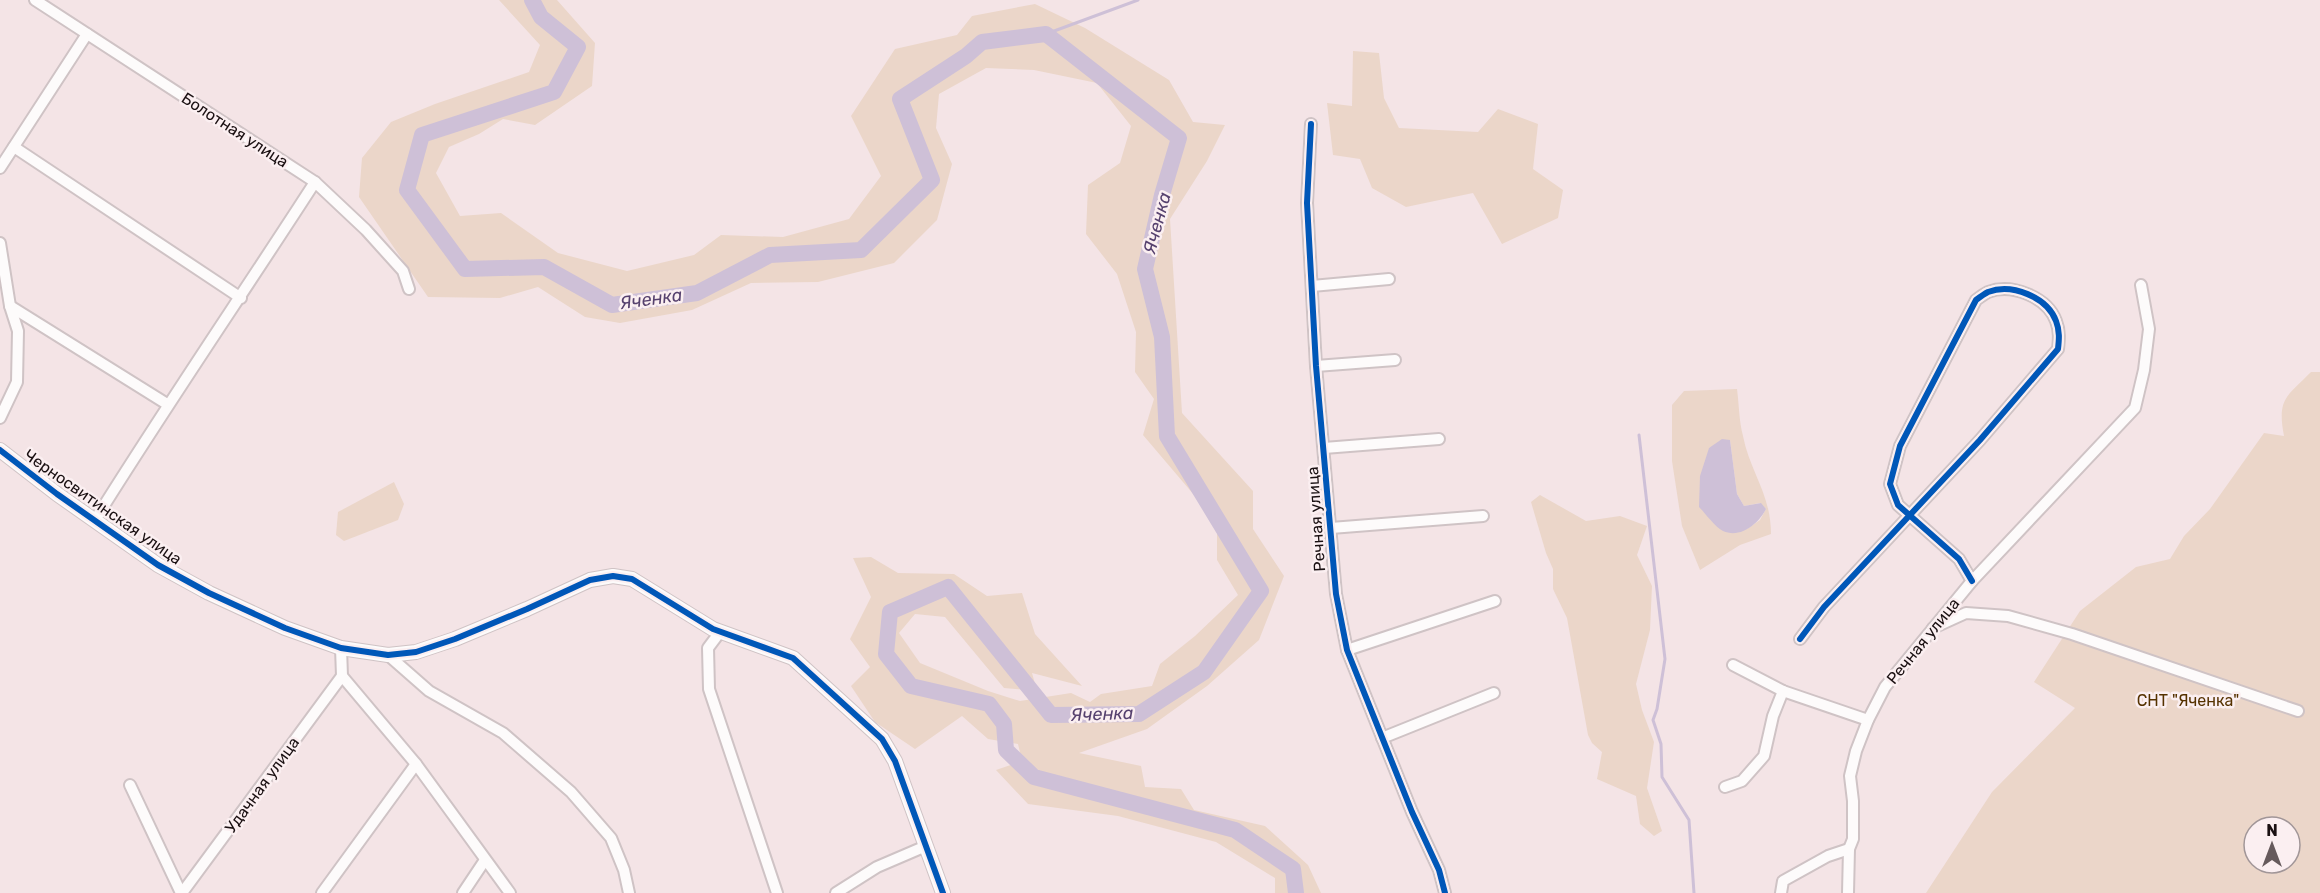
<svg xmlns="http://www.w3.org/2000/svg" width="2320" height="893" font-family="Rubik,sans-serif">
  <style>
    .green { fill: #ebd6c9; fill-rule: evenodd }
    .water { fill: #cec0d7 }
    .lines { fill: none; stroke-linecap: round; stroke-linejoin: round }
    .stream { stroke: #cec0d7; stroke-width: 3 }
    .river { stroke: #cec0d7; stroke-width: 16 }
    .minor-casing { stroke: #cfc3c5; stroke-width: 14 }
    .tertiary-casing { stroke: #cfc3c5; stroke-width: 16 }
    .minor { stroke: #fdfbfb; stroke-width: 10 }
    .tertiary { stroke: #fdfbfb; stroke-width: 14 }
    .cycleway-casing { stroke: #fbeff1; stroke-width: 10 }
    .cycleway { stroke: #0057b8; stroke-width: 6 }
    .labels { text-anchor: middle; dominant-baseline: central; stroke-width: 5; stroke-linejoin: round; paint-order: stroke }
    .street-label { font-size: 16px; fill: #1a1012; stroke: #fbeff1 }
    .park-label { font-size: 16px; fill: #553200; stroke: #fbeff1 }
    .water-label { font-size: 18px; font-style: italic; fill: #56416e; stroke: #fbeff1 }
  </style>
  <rect width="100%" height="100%" fill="#f4e4e6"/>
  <g class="green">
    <path d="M499,0H557L595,43L592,86L535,125L503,119L479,134L449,147L436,173L460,216L501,213L558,253L627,271L694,255L721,235L783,237L849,219L881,176L851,116L895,49L957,35L972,16L1035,4L1085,28L1169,80L1193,122L1225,125L1207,161L1170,219L1182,413L1253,491V529L1284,576L1259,640L1207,686L1147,729L1079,753L1141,766L1145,787L1181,789L1194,810L1265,826L1308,865L1321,893H1275V878L1216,842L1118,816L1028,804L996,770L1022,761L1018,744L988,739L962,716L915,749L875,722L851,686L870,667L850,639L871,597L853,558L871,557L898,573L954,574L987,596L1022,593L1035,634L1082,686L1032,673L1037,691L1004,688L945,617L915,614L899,633L920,663L988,691L1020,701L1071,693L1090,702L1101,694L1152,686L1160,664L1195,636L1238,595L1217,560V522L1143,435L1154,399L1135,372L1136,332L1117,274L1086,234L1088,185L1120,163L1131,126L1097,83L1034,70L986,68L939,94L936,128L952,164L937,220L894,263L818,282L751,283L692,310L620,323L585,317L538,287L500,298L428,297L359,197L362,158L391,122L435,104L529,72L540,45Z"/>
    <path d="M1353,51L1379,53L1384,98L1399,128L1478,132L1498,109L1538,124L1533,169L1563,190L1558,218L1502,244L1473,193L1406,207L1372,188L1360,159L1333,155L1327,103L1352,106Z"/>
    <path d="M2311,372H2320V893H1926L1992,792L2075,708L2034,682L2080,611L2136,567L2170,559L2184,536L2210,509L2264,433L2284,436C2277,399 2286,397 2311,372ZM2254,827H2290V863H2254Z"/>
    <path d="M1737,389C1739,404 1739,421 1743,436C1750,472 1771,494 1771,534L1740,545L1700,570L1682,526L1672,461V405L1684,391ZM1730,440L1737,494L1744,506L1760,503L1766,509L1760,520L1747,529L1709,448Z"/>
    <path d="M394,482L404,504L398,520L344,541L336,535L338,512Z"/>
    <path d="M1540,495L1586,521L1620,516L1647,526L1637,555L1652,586L1650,630L1636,684L1642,710L1654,742L1647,788L1662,831L1654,836L1640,824L1636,796L1597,779L1602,752L1592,743L1588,735L1567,618L1553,589V569L1546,553L1531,502Z"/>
  </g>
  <path class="water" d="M1722,439L1730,440L1737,494L1744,506L1761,503L1766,509C1759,523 1741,539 1723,531C1714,526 1706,514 1699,507L1700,476L1709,448Z"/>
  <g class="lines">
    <g class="stream">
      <path d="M1046,34L1138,0"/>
      <path d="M1639,435L1665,659L1657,709L1653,720L1661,744L1662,777L1689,820L1694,893"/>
    </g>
    <path class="river" d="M532,0L541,17L578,47L554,92L422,135L407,190L465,269L544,267L612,305L697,293L770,255L861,250L932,180L900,99L966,56L982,42L1046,34L1179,138L1162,195L1145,269L1162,337L1167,436L1261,591L1204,672L1139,714L1051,715L948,587L890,612L886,654L911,686L989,704L1004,724L1006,750L1034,777L1235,830L1293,869L1296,893"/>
    <g class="minor-casing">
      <g id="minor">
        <path d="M35,0L315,182L366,230L403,271L409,289"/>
        <path d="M1311,124L1307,203L1316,366L1336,594L1347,650L1412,812L1439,870L1445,893"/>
        <path d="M14,147L241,298"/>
        <path d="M0,168L87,34"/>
        <path d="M0,243L10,306L18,331L17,382L0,418"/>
        <path d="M1312,286L1389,279"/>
        <path d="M10,306L167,404"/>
        <path d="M1316,366L1395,360"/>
        <path d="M1324,448L1439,439"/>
        <path d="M95,520C166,406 242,295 315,182"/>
        <path d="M1331,528L1483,516"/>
        <path d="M1933,628L1966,613L2008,616L2072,634L2298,711"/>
        <path d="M720,632L708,648L709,689L777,893"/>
        <path d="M1800,639L1824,607L1980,440L2058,349C2059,340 2060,331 2056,321C2047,297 2012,283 1988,292C1984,294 1980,297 1976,300L1900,446L1890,484L1898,505L1959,559L1972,581"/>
        <path d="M341,648L342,676L416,764L510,893"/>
        <path d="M1347,650L1495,601"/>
        <path d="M388,655L429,691L503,733L571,792L611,838L624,870L629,893"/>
        <path d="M1733,665L1783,691L1868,720"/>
        <path d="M1382,738L1494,693"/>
        <path d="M130,785L181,893"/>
        <path d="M1725,787L1742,781L1764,756L1773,716L1783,691"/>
        <path d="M182,893L342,676"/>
        <path d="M322,893L416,764"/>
        <path d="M463,893L485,860"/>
        <path d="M836,893L877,867L926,846"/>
        <path d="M1781,893L1783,881L1828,856L1849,849"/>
        <path d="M1848,893L1849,849L1853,839V801L1850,776L1856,751L1868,720L1885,687L1972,581L2135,408L2144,370L2149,329L2141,285"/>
      </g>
    </g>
    <g class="tertiary-casing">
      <path id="tertiary" d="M0,450L57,494L158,565L209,593L285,628L341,648L388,655L416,652L455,639L527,609L590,580L613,576L632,579L713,629L793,658L882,739L895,761L943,893"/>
    </g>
    <use href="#minor" class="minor"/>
    <use href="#tertiary" class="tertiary"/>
    <g class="cycleway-casing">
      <g id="cycleway">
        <path d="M1311,124L1307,203L1316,366L1336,594L1347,650L1412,812L1439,870L1445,893"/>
        <path d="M0,450L57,494L158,565L209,593L285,628L341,648L388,655L416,652L455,639L527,609L590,580L613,576L632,579L713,629L793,658L882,739L895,761L943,893"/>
        <path d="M1800,639L1824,607L1980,440L2058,349C2059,340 2060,331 2056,321C2047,297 2012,283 1988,292C1984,294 1980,297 1976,300L1900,446L1890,484L1898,505L1959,559L1972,581"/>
      </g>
    </g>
    <use href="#cycleway" class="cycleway"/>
  </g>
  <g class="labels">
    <g class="street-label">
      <text transform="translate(235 130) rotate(33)">Болотная улица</text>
      <text transform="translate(103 507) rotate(35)">Черносвитинская улица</text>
      <text transform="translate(1316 519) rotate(-94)">Речная улица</text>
      <text transform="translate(1923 641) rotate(-51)">Речная улица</text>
      <text transform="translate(262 785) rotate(-54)">Удачная улица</text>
    </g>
    <g class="park-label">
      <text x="2188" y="700">СНТ "Яченка"</text>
    </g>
    <g class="water-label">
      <text transform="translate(1157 223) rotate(-75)">Яченка</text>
      <text transform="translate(651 299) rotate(-8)">Яченка</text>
      <text transform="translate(1102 714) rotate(-2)">Яченка</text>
    </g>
  </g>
  <g transform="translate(2272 845)"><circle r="28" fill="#fbeff1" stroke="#a19698" stroke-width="1.5"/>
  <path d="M0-4.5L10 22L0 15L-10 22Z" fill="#665a5c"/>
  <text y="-9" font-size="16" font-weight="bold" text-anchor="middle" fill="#1a1012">N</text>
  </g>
</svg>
